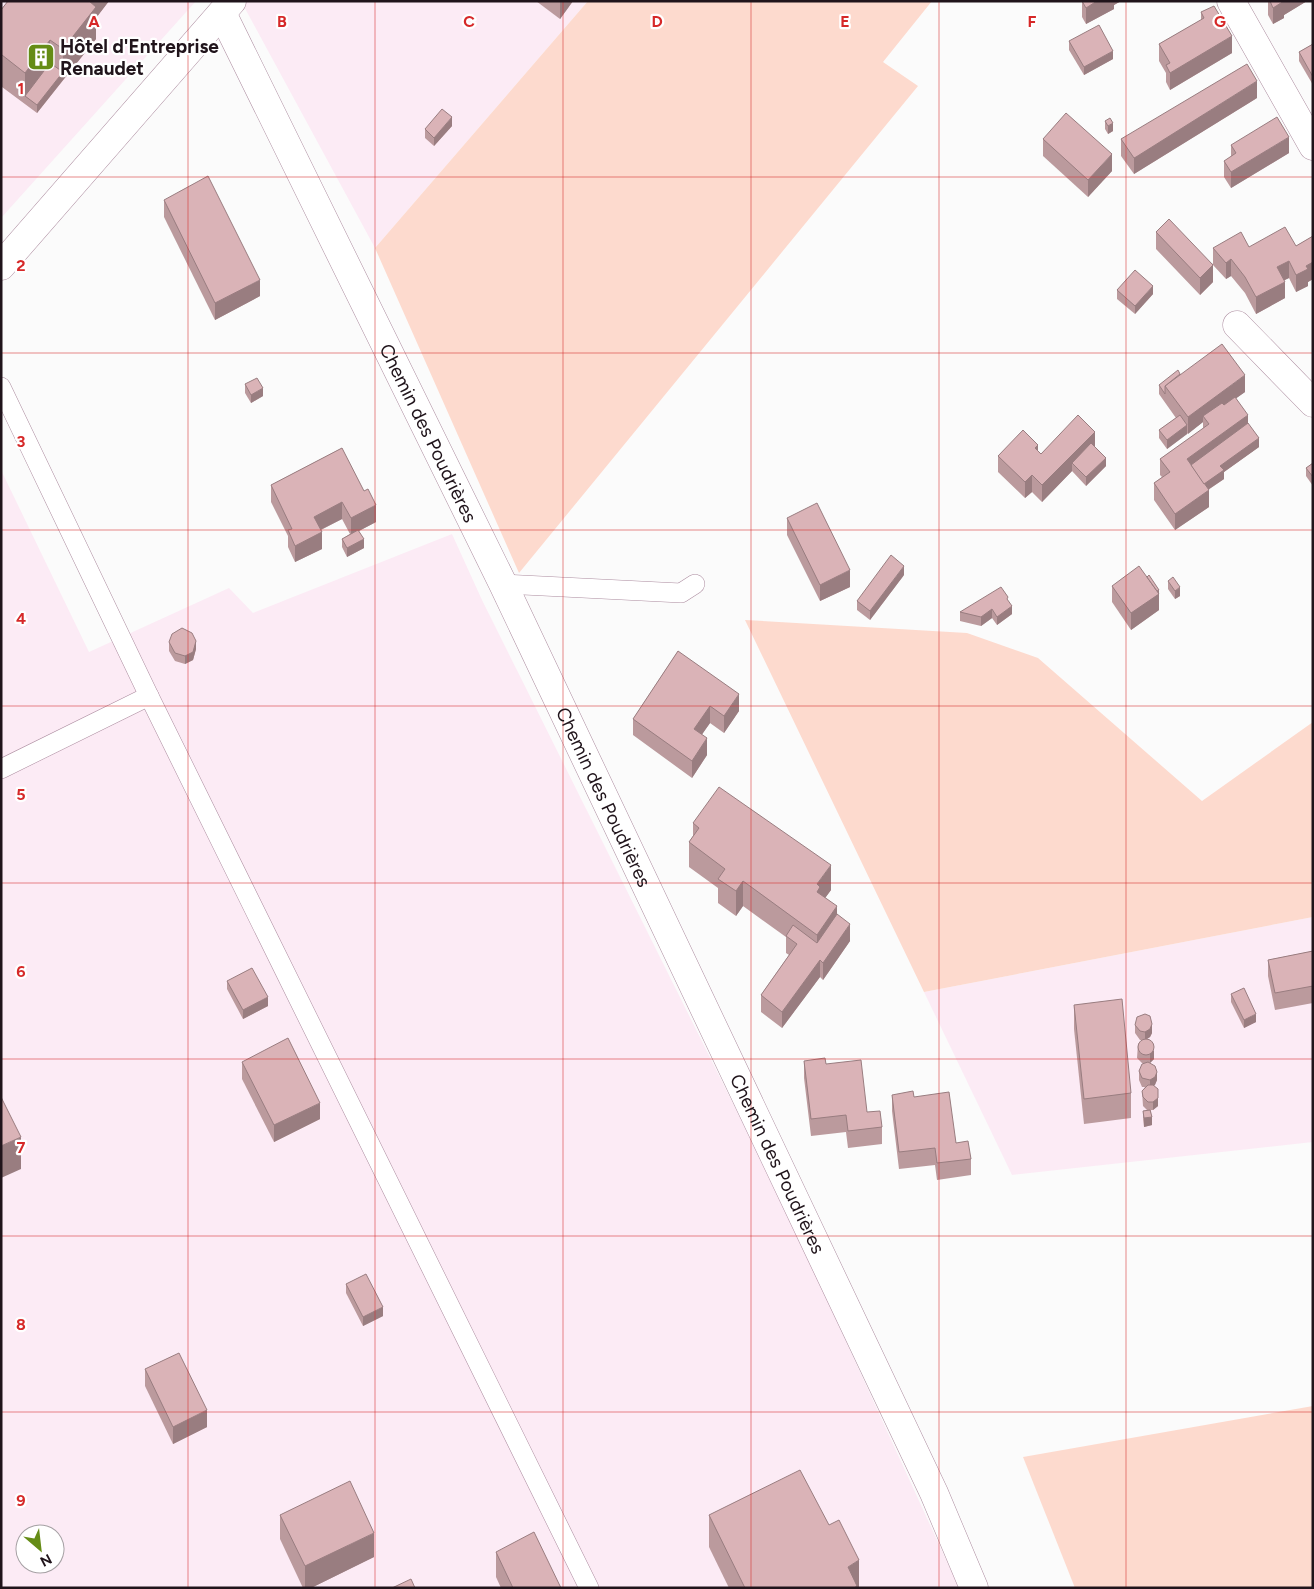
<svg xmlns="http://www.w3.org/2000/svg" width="1314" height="1589" font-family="Figtree,sans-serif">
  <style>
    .built { fill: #fcebf5; fill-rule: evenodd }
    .green { fill: #fddace }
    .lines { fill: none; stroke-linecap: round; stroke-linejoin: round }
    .lane-casing { stroke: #ad8da0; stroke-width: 20 }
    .street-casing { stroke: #ad8da0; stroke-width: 29 }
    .secondary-casing { stroke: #ad8da0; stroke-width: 29 }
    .lane { stroke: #fff; stroke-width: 19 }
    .street { stroke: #fff; stroke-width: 28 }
    .secondary { stroke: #fff; stroke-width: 28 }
    .wall { fill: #bb9a9d }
    .shaded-wall { fill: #997d80 }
    .building { fill: #dab3b7; stroke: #997d80 }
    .grid { fill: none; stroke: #d62828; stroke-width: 1; stroke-opacity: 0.55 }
    .labels { text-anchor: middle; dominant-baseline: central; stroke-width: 4.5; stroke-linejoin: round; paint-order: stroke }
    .poi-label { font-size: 19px; font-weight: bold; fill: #20141b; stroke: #fff; text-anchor: start }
    .street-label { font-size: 19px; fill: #20141b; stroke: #fff }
    .grid-label { font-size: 16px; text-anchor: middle; font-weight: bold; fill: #d62828; stroke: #fff; stroke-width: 4.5; stroke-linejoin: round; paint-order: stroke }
  </style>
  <rect width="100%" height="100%" fill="#fbfbfb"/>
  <g class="built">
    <path d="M1,1H196L1,218Z"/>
    <path d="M241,1H588L375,248Z"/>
    <path d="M1,470L89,652L229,588L253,613L452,534L482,600L783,1204L959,1588H1ZM25,1534H55V1564H25Z"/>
    <path d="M1313,917V1142L1012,1175L924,992Z"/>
  </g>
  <g class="green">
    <path d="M588,1H932L883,62L918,86L519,573L375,248Z"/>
    <path d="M745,620L967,633L1038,658L1202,801L1313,722V917L924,992Z"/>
    <path d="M1313,1406V1588H1075L1023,1457Z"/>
  </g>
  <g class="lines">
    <g class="lane-casing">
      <g id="lane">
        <path d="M1,387L149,696L589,1588"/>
        <path d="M503,584L681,593L695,584"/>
        <path d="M1,769L149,696"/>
      </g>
    </g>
    <g class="street-casing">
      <g id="street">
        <path d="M1231,1L1313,146"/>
        <path id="s1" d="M222,13L503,584L934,1493L974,1588"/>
        <path d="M1237,325L1313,403"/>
      </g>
    </g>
    <g class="secondary-casing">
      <path id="secondary" d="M1,266L232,1"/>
    </g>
    <use href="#lane" class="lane"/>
    <use href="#street" class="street"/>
    <use href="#secondary" class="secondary"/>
  </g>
  <g class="wall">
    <path d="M8,1H109L96,18V39L37,113L2,87L1,89V10Z"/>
    <path d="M536,1H573L560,19Z"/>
    <path d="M1082,1H1121L1114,5V9L1086,24L1082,17Z"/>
    <path d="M1268,1H1307L1284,15V18L1273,24L1268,15Z"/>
    <path d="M1201,12L1232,53L1170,90L1166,82V73L1159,61V44L1201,20Z"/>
    <path d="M1069,41L1113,59L1084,75L1069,50Z"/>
    <path d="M1313,44V85L1299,61V52Z"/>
    <path d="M1257,98L1134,174L1121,156V139Z"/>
    <path d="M1105,121L1113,131L1108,134L1105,129Z"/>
    <path d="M452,126L434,146L425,138V129Z"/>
    <path d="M1043,139L1112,171L1088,197L1043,156Z"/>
    <path d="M1231,145L1289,153L1231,188L1224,177V161L1231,157Z"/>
    <path d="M164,200L260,296L215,320L164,217Z"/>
    <path d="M1156,232L1213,264V248L1296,246L1313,236V279L1308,282V286L1296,292L1289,278L1284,280L1285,298L1256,314L1245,293L1231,276L1226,279L1213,265V282L1200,295L1156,249Z"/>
    <path d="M1117,290L1153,294L1135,314L1117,299Z"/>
    <path d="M1180,374L1245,392L1236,398L1259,447L1224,472V479L1208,490L1209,507L1175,530L1154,500V483L1162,477L1160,475V459L1203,429V422L1167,449L1159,438V430L1176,418L1159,394V385Z"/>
    <path d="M245,384L263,396L251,403L245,393Z"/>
    <path d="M1095,447L1106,466L1086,486L1072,471L1042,502L1032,492L1025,498L998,472V456L1038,451L1041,454Z"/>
    <path d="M342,448L376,522L359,531L364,548L347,557L342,547V539L350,534L342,519L321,530L322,549L295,562L288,547V536L271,502V485Z"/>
    <path d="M1313,463V486L1306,476V468Z"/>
    <path d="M787,518L850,587L820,601L787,535Z"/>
    <path d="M904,575L870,620L857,610V601Z"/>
    <path d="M1147,577L1159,590V610L1131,630L1112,602V586Z"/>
    <path d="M1168,581L1180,596L1175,599L1168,589Z"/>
    <path d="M1008,601L1012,614L997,625L992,618L981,626L960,621V612Z"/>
    <path d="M169,642L196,649L193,660L185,664L175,661L169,651Z"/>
    <path d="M678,651L739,711L724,733L710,723L702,734L707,755L692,778L633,735V719Z"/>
    <path d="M693,823L831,890L825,898L837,914L850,941L823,980L820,977L782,1028L761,1012V995L789,955L786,953V937L743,906L736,916L718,903V888L689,867V842L693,836Z"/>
    <path d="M1313,951V1003L1275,1010L1268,976V960Z"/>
    <path d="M227,981L268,1006L243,1019L227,989Z"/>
    <path d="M1231,994L1256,1022L1244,1028L1231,1002Z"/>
    <path d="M1074,1005L1131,1093V1118L1084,1124L1074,1029Z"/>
    <path d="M1135,1025L1152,1033L1150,1037L1147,1039L1154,1059L1150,1063H1149L1157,1080L1154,1086L1158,1089V1106L1153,1110H1151L1152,1125L1144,1127L1143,1119V1111L1147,1110L1143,1106L1142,1091L1145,1087H1142L1139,1080V1071L1144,1063H1142L1137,1058L1138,1044L1142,1040H1140L1135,1033Z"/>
    <path d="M804,1061L826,1064L867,1112L882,1127V1144L848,1148L846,1132L811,1136L804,1078Z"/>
    <path d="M242,1062L320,1119L274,1142L242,1079Z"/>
    <path d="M892,1095L914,1097L971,1159V1175L937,1180L935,1165L899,1169L892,1111Z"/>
    <path d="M346,1284L383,1316L363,1326L346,1293Z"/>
    <path d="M145,1369L207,1427L173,1444L145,1386Z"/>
    <path d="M280,1515L374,1557L311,1588H303L280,1539Z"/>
    <path d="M709,1515L859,1588H729L709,1547Z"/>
    <path d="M496,1552L561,1588H501L496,1577Z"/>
  </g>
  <g class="shaded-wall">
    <path d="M85,1H109L96,18V39L63,80V49Z"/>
    <path d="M560,1H573L560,19Z"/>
    <path d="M1097,1H1121L1114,5V9L1086,24V8Z"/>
    <path d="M1283,1H1307L1284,15V18L1273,24V8Z"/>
    <path d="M1232,36V53L1170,90V73Z"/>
    <path d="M50,40V71L25,96V73Z"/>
    <path d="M1113,51V59L1084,75V67Z"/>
    <path d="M2,55V87L1,89V57Z"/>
    <path d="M63,72V80L37,113V105Z"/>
    <path d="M1257,81V98L1134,174V158Z"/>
    <path d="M452,117V126L434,146V138Z"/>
    <path d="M1113,123V131L1108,134V126Z"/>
    <path d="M1289,137V153L1231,188V172Z"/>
    <path d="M1112,154V171L1088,197V180Z"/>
    <path d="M1231,259V276L1226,279V263Z"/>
    <path d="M1289,261V278L1277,284V267Z"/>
    <path d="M1313,262V279L1308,282V286L1296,292V275L1306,266Z"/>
    <path d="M1213,265V282L1200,295V278Z"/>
    <path d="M260,280V296L215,320V303Z"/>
    <path d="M1285,282V298L1256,314V297Z"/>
    <path d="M1153,286V294L1135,314V306Z"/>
    <path d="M1245,375V392L1206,420L1203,416V422L1188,434V417Z"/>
    <path d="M263,388V396L251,403V395Z"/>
    <path d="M1248,415V432L1191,473L1187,459Z"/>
    <path d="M1187,425V434L1167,449V440Z"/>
    <path d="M1095,432V448L1072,463V471L1042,502V485Z"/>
    <path d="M1259,438V447L1224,472V479L1200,495V487L1220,466Z"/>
    <path d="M1038,445V461L1035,448Z"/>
    <path d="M1106,458V466L1086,486V477Z"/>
    <path d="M1032,475V492L1025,498V482Z"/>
    <path d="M1209,490V507L1175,530V514Z"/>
    <path d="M342,502V519L314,533V517Z"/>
    <path d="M376,505V522L351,535V518Z"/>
    <path d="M322,532V549L295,562V546Z"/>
    <path d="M364,539V548L347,557V548Z"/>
    <path d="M904,566V575L870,620V611Z"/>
    <path d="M850,570V587L820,601V585Z"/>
    <path d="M1180,587V596L1175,599V591Z"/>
    <path d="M1159,590V610L1131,630V613L1153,594Z"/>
    <path d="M1012,606V614L997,625V617Z"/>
    <path d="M992,609V618L981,626V617Z"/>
    <path d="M196,641V649L193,660L185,664V656Z"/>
    <path d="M739,694V711L724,733V716Z"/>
    <path d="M710,706V723L694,746V729Z"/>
    <path d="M707,738V755L692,778V761Z"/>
    <path d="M831,865V890L820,905L817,917V884Z"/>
    <path d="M743,881V906L736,916V891Z"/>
    <path d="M837,906V931L817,959V935Z"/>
    <path d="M850,924V941L823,980V963Z"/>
    <path d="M820,960V977L782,1028V1012Z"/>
    <path d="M268,997V1006L243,1019V1010Z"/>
    <path d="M1256,1014V1022L1244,1028V1020Z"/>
    <path d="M1152,1024V1033L1150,1037L1145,1040V1032Z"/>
    <path d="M1154,1050V1059L1150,1063V1054Z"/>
    <path d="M1157,1072V1080L1155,1085L1150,1088V1080Z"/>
    <path d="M1158,1098V1106L1153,1110V1102Z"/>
    <path d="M320,1103V1119L274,1142V1125Z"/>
    <path d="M1152,1117V1125L1144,1127V1118Z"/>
    <path d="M21,1137V1169L1,1178V1146Z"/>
    <path d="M383,1307V1316L363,1326V1317Z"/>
    <path d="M207,1410V1427L173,1444V1427Z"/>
    <path d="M374,1533V1557L311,1588H305V1566Z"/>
    <path d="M859,1560V1588H848V1567Z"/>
  </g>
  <g class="building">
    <path d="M8,1H89L96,7L63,49L50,40L25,73L2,55L1,57V10Z"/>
    <path d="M1082,1H1097L1086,8Z"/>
    <path d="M1270,1H1284L1273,8Z"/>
    <path d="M1214,6L1232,36L1170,73L1166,65L1170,63L1159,44L1204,18L1201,12Z"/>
    <path d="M1099,25L1113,51L1084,67L1069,41Z"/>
    <path d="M1313,44V77L1299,52Z"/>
    <path d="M50,63L63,72L37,105L25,96Z"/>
    <path d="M1247,64L1257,81L1136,157L1134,158L1121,139Z"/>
    <path d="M442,109L452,117L434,138L425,129Z"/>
    <path d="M1066,113L1112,154L1088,180L1043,139Z"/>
    <path d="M1277,117L1289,137L1231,172L1224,161L1236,153L1231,145Z"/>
    <path d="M1110,118L1113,123L1108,126L1105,121Z"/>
    <path d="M208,176L260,280L215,303L164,200Z"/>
    <path d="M1169,219L1213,265L1200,278L1156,232Z"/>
    <path d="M1285,227L1296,246L1313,236V262L1306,266L1308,269L1296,275L1289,261L1277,267L1285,282L1256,297L1245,277L1231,259L1226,263L1213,248L1241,232L1249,247Z"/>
    <path d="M1135,270L1153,286L1135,306L1117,290Z"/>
    <path d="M1222,344L1245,375L1188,417L1165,386Z"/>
    <path d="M1178,370L1180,374L1165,386V394L1159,385Z"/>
    <path d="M257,378L263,388L251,395L245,384Z"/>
    <path d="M1235,397L1248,415L1187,459L1209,490L1175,514L1154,483L1170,472L1160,459L1209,424L1203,416L1222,403L1224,405Z"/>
    <path d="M1078,415L1095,432L1042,485L1032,475L1025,482L998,456L1023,430L1038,445L1035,448L1041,454Z"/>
    <path d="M1180,415L1187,425L1167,440L1159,430Z"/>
    <path d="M1248,423L1259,438L1220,466L1224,470L1204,484L1191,465Z"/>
    <path d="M1091,443L1106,458L1086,477L1072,463Z"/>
    <path d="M342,448L364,491L368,489L376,505L351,518L342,502L314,517L322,532L295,546L288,530L292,529L271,485Z"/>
    <path d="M1313,463V477L1306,468Z"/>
    <path d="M817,503L850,570L820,585L787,518Z"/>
    <path d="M358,530L364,539L347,548L342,539Z"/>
    <path d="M891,555L904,566L870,611L857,601Z"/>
    <path d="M1139,566L1159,594L1131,613L1112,586Z"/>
    <path d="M1149,575L1159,590L1157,591L1147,577Z"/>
    <path d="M1173,577L1180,587L1175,591L1168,581Z"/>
    <path d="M1001,587L1008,597L1007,599L1012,606L997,617L992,609L981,617L960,612Z"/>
    <path d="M182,628L192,633L196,641L193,652L185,656L175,653L169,642L172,634Z"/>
    <path d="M678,651L739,694L724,716L710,706L694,729L707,738L692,761L633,719Z"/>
    <path d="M719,787L831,865L817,884L820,887L817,892L837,906L817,935L743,881L736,891L718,879L725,869L689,842L699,828L693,823Z"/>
    <path d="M837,914L850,924L823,963L820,960L782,1012L761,995L797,944L786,936L793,925L817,943Z"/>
    <path d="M1313,951V986L1275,993L1268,960Z"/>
    <path d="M252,968L268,997L243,1010L227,981Z"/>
    <path d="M1244,988L1256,1014L1244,1020L1231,994Z"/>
    <path d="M1122,999L1131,1093L1084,1099L1074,1005Z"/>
    <path d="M1145,1014L1150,1016L1152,1024L1150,1029L1145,1032L1140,1031L1135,1025L1137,1017Z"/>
    <path d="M288,1038L320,1103L274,1125L242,1062Z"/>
    <circle cx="1146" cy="1047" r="8"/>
    <path d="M825,1058L826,1064L861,1060L867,1112L880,1111L882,1127L848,1131L846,1115L811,1119L804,1061Z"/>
    <path d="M1148,1062L1155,1066L1157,1072L1155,1077L1150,1080L1142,1078L1139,1071L1142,1064Z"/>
    <path d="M1148,1085H1153L1158,1089V1098L1153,1102H1148L1143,1097L1142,1091Z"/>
    <path d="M913,1091L914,1097L949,1092L956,1143L968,1141L971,1159L937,1163L935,1148L899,1152L892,1095Z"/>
    <path d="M1,1097L21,1137L1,1146Z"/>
    <path d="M1150,1110L1152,1117L1144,1118L1143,1111Z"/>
    <path d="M366,1274L383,1307L363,1317L346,1284Z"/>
    <path d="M179,1353L207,1410L173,1427L145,1369Z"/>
    <path d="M800,1470L829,1525L839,1520L859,1560L848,1567L857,1586L854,1588H745L709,1515Z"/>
    <path d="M350,1481L374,1533L305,1566L280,1515Z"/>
    <path d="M534,1532L561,1588H513L496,1552Z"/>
    <path d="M411,1579L415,1588H392Z"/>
  </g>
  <path class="grid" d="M188,1V1588M375,1V1588M563,1V1588M751,1V1588M939,1V1588M1126,1V1588M1,177H1313M1,353H1313M1,530H1313M1,706H1313M1,883H1313M1,1059H1313M1,1236H1313M1,1412H1313"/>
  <defs>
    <g id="building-square" transform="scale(1.4375)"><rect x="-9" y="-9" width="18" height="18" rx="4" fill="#658c16" stroke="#fff"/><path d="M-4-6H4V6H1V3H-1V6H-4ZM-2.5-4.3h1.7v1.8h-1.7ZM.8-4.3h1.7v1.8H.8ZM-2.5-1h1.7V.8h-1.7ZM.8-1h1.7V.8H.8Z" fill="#fff"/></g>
  </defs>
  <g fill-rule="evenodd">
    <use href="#building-square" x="41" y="57"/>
  </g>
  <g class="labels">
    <g class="poi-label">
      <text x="60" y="46">Hôtel d'Entreprise<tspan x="60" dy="22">Renaudet</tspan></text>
    </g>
    <g class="street-label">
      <text stroke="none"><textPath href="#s1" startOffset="468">Chemin des Poudrières</textPath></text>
      <text stroke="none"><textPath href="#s1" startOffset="872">Chemin des Poudrières</textPath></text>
      <text stroke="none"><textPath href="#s1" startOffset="1278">Chemin des Poudrières</textPath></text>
    </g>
  </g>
  <g class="grid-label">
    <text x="94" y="27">A</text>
    <text x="282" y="27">B</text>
    <text x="469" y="27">C</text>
    <text x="657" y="27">D</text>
    <text x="845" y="27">E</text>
    <text x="1032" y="27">F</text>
    <text x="1220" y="27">G</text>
    <text x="21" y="94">1</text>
    <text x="21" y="271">2</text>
    <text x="21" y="447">3</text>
    <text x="21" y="624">4</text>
    <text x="21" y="800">5</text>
    <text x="21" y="977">6</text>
    <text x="21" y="1153">7</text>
    <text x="21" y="1330">8</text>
    <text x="21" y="1506">9</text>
  </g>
  <rect width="1314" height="1589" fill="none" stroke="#20141b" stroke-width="5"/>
  <g transform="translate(40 1549) rotate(152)"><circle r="24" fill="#ffffff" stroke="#a6a1a4"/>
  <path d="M0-4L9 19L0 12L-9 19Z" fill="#658c16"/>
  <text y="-8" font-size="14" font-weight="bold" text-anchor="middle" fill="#20141b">N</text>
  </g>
</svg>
